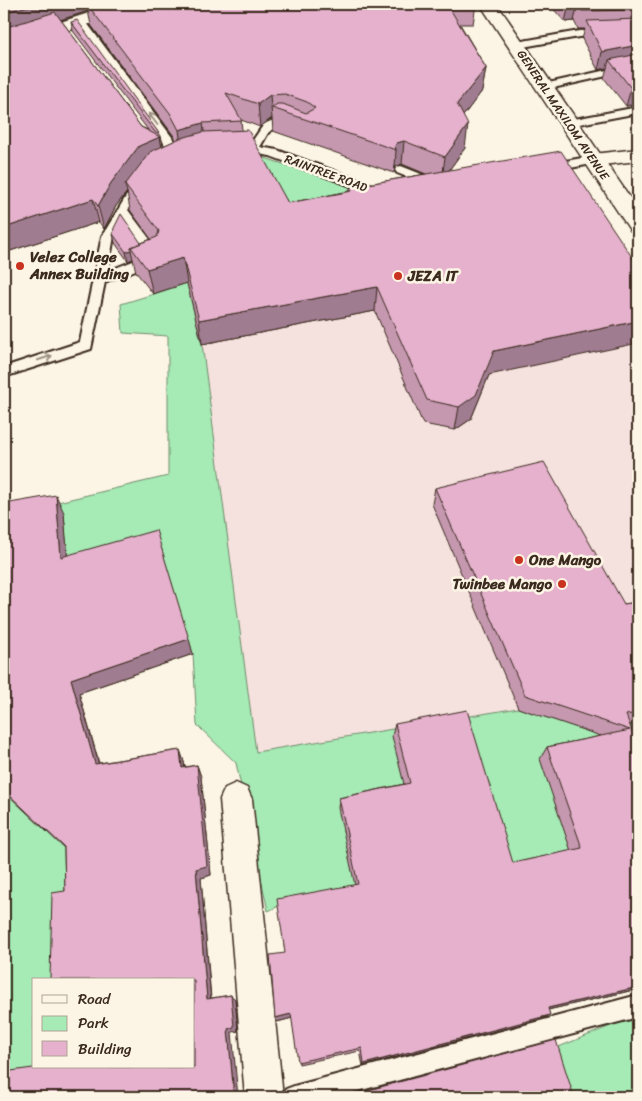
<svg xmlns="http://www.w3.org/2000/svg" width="642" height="1101" font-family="Sriracha,sans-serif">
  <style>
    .built { fill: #f5e1de }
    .green { fill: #a6eab5; stroke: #708a6a }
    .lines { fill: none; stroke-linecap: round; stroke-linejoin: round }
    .service-casing { stroke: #3b2a1e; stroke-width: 4 }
    .minor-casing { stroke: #3b2a1e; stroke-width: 3 }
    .tertiary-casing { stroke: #3b2a1e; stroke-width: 3 }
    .secondary-casing { stroke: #3b2a1e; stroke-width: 3 }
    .service { fill: #fcf5e5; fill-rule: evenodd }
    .minor { fill: #fcf5e5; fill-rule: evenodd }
    .tertiary { fill: #fcf5e5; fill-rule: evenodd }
    .secondary { fill: #fcf5e5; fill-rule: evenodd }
    .wall { fill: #c598b0; stroke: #3b2a1e; fill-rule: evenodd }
    .shaded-wall { fill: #a07c90; stroke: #3b2a1e }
    .building { fill: #e5b1cd; stroke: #3b2a1e }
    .oneway { stroke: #9c9082 }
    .poi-dot { fill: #c8321e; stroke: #fcf5e5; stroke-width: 2 }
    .labels { text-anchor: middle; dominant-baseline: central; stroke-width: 5; stroke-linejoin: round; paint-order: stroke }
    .far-street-label { font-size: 12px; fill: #3b2a1e; stroke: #fcf5e5 }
    .poi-label { font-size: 15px; font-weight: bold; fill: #3b2a1e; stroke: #fcf5e5; text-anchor: start }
  </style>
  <rect width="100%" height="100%" fill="#fcf5e5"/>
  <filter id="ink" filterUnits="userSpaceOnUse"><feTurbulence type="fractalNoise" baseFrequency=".02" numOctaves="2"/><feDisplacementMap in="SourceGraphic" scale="10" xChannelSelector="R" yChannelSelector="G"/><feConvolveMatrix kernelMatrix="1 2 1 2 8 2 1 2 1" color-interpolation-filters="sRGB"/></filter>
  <g filter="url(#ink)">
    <path class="built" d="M185,277L638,286V724L590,732L518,708L256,752L202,344Z"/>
    <g class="green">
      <path d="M262,157L400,203L185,277L202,344L256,752L518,708L590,732L638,724V848L279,906L268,911L236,763L197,725L193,654L161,547L63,576L58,502L168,476V336L123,333L121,304L157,293Z"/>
      <path d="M4,767L73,837L60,980H34V1067H58L4,1097Z"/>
      <path d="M638,1015V1097H565L551,1050Z"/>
    </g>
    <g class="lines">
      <g class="service-casing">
        <g id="service">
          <path d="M80,18L84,19L172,137L183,160L181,163H173L162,139L75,21Z"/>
          <path d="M638,29V35L579,37L517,48L512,45L517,42L579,31Z"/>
          <path d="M638,63V69L544,90L538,87L544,84Z"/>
          <path d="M638,107V113L569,126L563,123L569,120Z"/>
          <path d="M278,118L289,120L299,125L293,128L276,126L268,133L260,147L277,150L383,189L385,192L383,195H375L270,156L253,153H235L233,150L235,147L249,146L264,124Z"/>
          <path d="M593,156L597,157L599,160L597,163L549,172L543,168L549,164Z"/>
          <path d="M401,166L439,181L441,184L435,188L397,173L395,170L397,167Z"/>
          <path d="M140,179L146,183L128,210L161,254L162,257L161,260L105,282L91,349L4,377V367L80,342L102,236L136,180ZM123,220L148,255L108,271L114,236Z"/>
          <path d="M638,995V1017L335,1097H283L286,1089L294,1086Z"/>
        </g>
      </g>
      <g class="minor-casing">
        <path id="minor" d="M236,783L247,788L252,799L283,1097H245L220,799L225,788Z"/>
      </g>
      <g class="tertiary-casing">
        <g id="tertiary">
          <path d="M117,4H143L140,8L4,51V40Z"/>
          <path d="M638,149V161L593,166L586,164L583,160L586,156L593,154Z"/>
        </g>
      </g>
      <g class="secondary-casing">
        <path id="secondary" d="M480,4H497L638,209V232L630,230Z"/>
      </g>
      <use href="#service" class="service"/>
      <use href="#minor" class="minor"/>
      <use href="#tertiary" class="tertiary"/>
      <use href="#secondary" class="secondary"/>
    </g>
    <g class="wall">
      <path d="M4,4H476L473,24H460L486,68L482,91L463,116L465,148L449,170L489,375L471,419L455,430L423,424L375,311L202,344L187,283L153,294L136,272L133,259L128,261L115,243L113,234L141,243L151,239L130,210L127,192L116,206L104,229L99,222L4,253ZM88,11L91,25L174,136L176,140L161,147V144L163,145L161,136L71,22L73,31L148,130L141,127L61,20ZM272,118L273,131L394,173L395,166L402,164L426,174L350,187V191L288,203L242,130L241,120L260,127Z"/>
      <path d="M549,4H638V104L626,106L604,78L607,68L598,70L582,39L585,29H578L574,21L565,22Z"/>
      <path d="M435,488L624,604L638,602V724L630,725L638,989L548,1010L550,1015L541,1019L363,1066L360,1051L299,1064L292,1018L277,1022L275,1018L285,953L355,885L338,808L339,798L404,784L392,736L395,724L513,863L571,851L540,759L547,747L601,736L518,708L432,504Z"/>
      <path d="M4,504L64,513L67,556L193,654L79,693L99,763L180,750L184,762L185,767L197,765L201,777L211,875L201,878L211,998L231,995L235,999L238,1031L232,1032L194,1067L65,891L64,848L4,791Z"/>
      <path d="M367,1090H369L574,1097H368Z"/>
    </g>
    <g class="shaded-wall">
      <path d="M34,4H87L88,11L4,38V13Z"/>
      <path d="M569,4H578L574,21L565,22Z"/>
      <path d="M638,45V62L609,60L607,68L598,70L602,52Z"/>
      <path d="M486,68L482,91L454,128L457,104Z"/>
      <path d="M638,86V104L626,106L631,88Z"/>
      <path d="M270,95L272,118L260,127L258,104Z"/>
      <path d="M203,123L206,146L182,153L179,130Z"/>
      <path d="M468,125L465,148L442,180L445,157Z"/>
      <path d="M160,137L164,160L125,185L127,192L116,206L104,229L98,206L111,183L139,146Z"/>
      <path d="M404,141L402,164L395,167L396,150L395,146L397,143Z"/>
      <path d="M93,199L99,222L4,253V228Z"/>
      <path d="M131,250L133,259L128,261L126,252Z"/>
      <path d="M183,258L187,283L153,294L147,269Z"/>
      <path d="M377,287L375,311L202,344L199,320Z"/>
      <path d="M638,321V343L489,375L471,419L455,430L459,407L494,351Z"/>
      <path d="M4,354L7,362L4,363Z"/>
      <path d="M56,495L64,513L69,574L61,557Z"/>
      <path d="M189,639L193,654L79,693L102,776L95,764L71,679Z"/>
      <path d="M180,750L184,762L186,780L182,768Z"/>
      <path d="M197,765L201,777L211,875L201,878L211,1003L207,999L196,869Z"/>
      <path d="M638,987V989L539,1012L548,1008Z"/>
      <path d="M231,995L235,999L238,1031L232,1032L238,1097H234L228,1029Z"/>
      <path d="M291,1014L292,1018L277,1022L275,1018Z"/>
      <path d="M550,1015L541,1019L363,1066L364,1064Z"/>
    </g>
    <g class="building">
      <path d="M4,4H34L4,13Z"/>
      <path d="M87,4H447L486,68L457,104L468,125L445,157L404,141L397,143L395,146L396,150L272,108L277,104H283L306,113L315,108L307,102L285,94L270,95L258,104L226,93L242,121L203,123L179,130L170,113Z"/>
      <path d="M579,4H638V10L582,11Z"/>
      <path d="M55,12L141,127L160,137L139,146L111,183L98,206L93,199L4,228V28Z"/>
      <path d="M638,19V45L602,52L587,21Z"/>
      <path d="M77,20L161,136L155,132L71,22Z"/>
      <path d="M638,54V86L631,88L609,60Z"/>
      <path d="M248,130L288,203L352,191L350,187L561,151L638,266V321L494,351L476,395L459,407L427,400L377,287L199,320L183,258L147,269L131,247L157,237L159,231L125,185L150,152L178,139L203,132Z"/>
      <path d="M121,214L141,243L131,247V250L126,252L113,234L114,228Z"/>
      <path d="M544,462L624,604L638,602V713L626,715L638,747V987L548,1008L550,1015L364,1064L362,1048L298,1062L291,1014L275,1018L270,955L285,953L277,899L358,884L339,798L410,783L395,724L467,710L513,863L582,848L547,747L630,730L525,695L435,488Z"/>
      <path d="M56,495L61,557L156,530L189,639L71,679L95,764L180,750L182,768L197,765L207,866L196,869L207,999L231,995L234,1027L228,1029L234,1097H4V1072L40,1067H194V980H50L52,893L65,891L64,847L4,790V504Z"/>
      <path d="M556,1040L574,1097H370L369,1090Z"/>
    </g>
    <defs><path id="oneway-shaft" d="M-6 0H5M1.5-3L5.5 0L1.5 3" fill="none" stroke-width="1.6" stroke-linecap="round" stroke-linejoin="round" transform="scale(1.25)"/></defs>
    <g class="oneway">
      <use href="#oneway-shaft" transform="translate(153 119) rotate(-127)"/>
      <use href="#oneway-shaft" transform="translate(45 358) rotate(-18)"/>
    </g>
  </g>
  <g class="poi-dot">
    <circle cx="20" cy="266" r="5"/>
    <circle cx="398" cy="276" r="5"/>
    <circle cx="519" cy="560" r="5"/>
    <circle cx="562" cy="584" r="5"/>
  </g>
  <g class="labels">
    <g class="far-street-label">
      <text transform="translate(563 115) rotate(56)">GENERAL MAXILOM AVENUE</text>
      <text transform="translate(326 173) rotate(20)">RAINTREE ROAD</text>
    </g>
    <g class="poi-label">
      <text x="30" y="257">Velez College<tspan x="30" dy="17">Annex Building</tspan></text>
      <text x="408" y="276">JEZA IT</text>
      <text x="529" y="560">One Mango</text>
      <text x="552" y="584" text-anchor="end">Twinbee Mango</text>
    </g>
  </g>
  <rect width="642" height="1101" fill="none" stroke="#fcf5e5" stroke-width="20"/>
  <rect x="10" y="10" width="622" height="1081" fill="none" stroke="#3b2a1e" stroke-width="2" filter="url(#ink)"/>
  <rect x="32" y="978" width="162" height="90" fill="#fcf5e5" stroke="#afa495"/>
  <rect x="42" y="995" width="25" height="8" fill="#fcf5e5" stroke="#afa495"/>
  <text x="78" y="1004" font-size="15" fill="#3b2a1e">Road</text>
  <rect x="42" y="1016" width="25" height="15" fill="#a6eab5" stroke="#afa495"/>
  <text x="78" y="1028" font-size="15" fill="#3b2a1e">Park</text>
  <rect x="42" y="1041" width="25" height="15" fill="#e5b1cd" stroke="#afa495"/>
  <text x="78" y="1054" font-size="15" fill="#3b2a1e">Building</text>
</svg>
